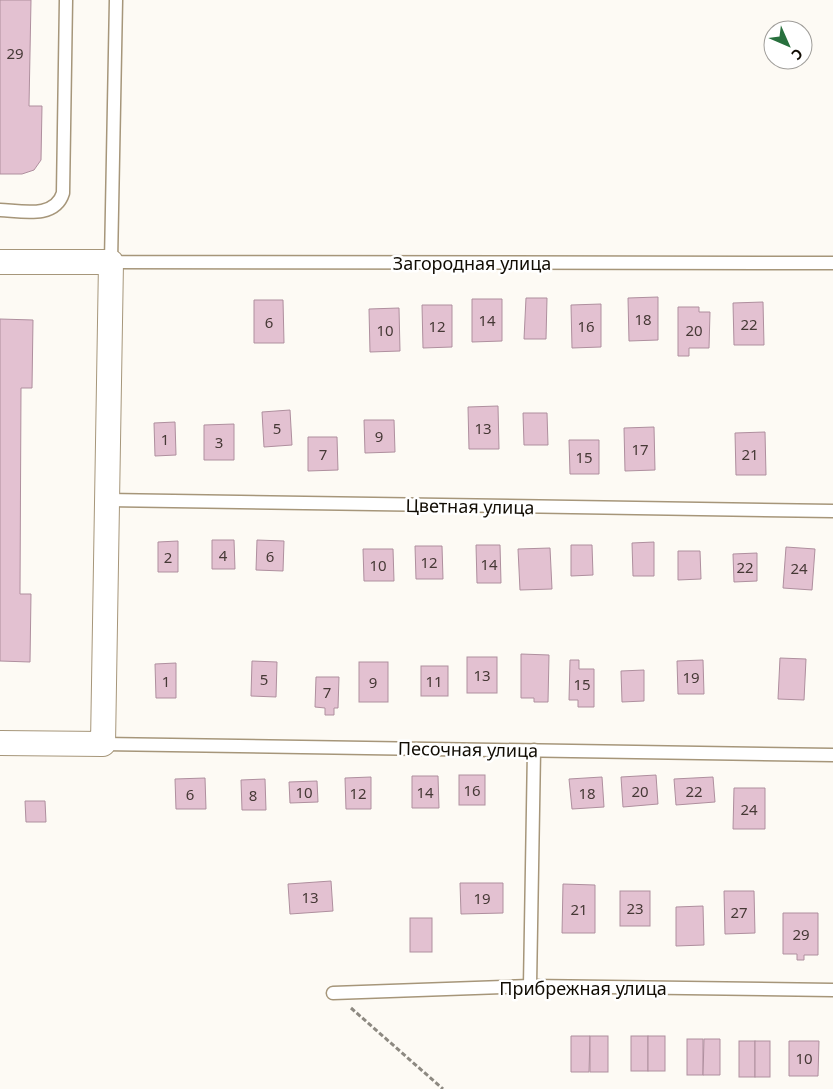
<svg xmlns="http://www.w3.org/2000/svg" width="833" height="1089" font-family="'Noto Sans',sans-serif">
  <style>
    .building { fill: #e3c1d1; stroke: #af8f9e }
    .lines { fill: none; stroke-linecap: round; stroke-linejoin: round }
    .service-casing { stroke: #a6967a; stroke-width: 15 }
    .minor-casing { stroke: #a6967a; stroke-width: 26 }
    .path { stroke: #8d8981; stroke-width: 3; stroke-dasharray: 5 2.5; stroke-linecap: butt }
    .service { stroke: #fff; stroke-width: 12 }
    .minor { stroke: #fff; stroke-width: 24 }
    .labels { text-anchor: middle; dominant-baseline: central; stroke-width: 5; stroke-linejoin: round; paint-order: stroke }
    .number-label { font-size: 15px; fill: #463936 }
    .street-label { font-size: 18px; fill: #110c03; stroke: #fff }
  </style>
  <rect width="100%" height="100%" fill="#fdfaf4"/>
  <g class="building">
    <path d="M0,0H31L29,106H42L41,160L34,170L22,174H0Z"/>
    <path d="M658,297V340L629,341L628,298Z"/>
    <path d="M526,298H547L546,339H524Z"/>
    <path d="M472,299H502V341L472,342Z"/>
    <path d="M254,300H283L284,343H254Z"/>
    <path d="M763,302L764,345H734L733,303Z"/>
    <path d="M601,304V347L572,348L571,305Z"/>
    <path d="M422,305H452V347L423,348Z"/>
    <path d="M678,307H699V312H710L709,348H689V356H678Z"/>
    <path d="M399,308L400,351L370,352L369,309Z"/>
    <path d="M0,319L33,320L32,388H21L20,594H31L30,662L0,661Z"/>
    <path d="M498,406L499,449H469L468,407Z"/>
    <path d="M290,410L292,445L264,447L262,412Z"/>
    <path d="M523,413H547L548,445H524Z"/>
    <path d="M364,420H394L395,452L365,453Z"/>
    <path d="M175,422L176,455L155,456L154,423Z"/>
    <path d="M234,424V460H204V425Z"/>
    <path d="M654,427L655,470L625,471L624,428Z"/>
    <path d="M765,432L766,475H736L735,433Z"/>
    <path d="M308,437H337L338,470L308,471Z"/>
    <path d="M569,440H599V474H570Z"/>
    <path d="M212,540H234L235,569H212Z"/>
    <path d="M257,540L284,541L283,571L256,570Z"/>
    <path d="M178,541V572H158V542Z"/>
    <path d="M654,542V576H633L632,543Z"/>
    <path d="M476,545H500L501,583H477Z"/>
    <path d="M571,545H592L593,575L571,576Z"/>
    <path d="M415,546H442L443,579H416Z"/>
    <path d="M786,547L815,549L812,590L783,588Z"/>
    <path d="M550,548L552,589L520,590L518,549Z"/>
    <path d="M363,549H393L394,581H364Z"/>
    <path d="M678,551H700L701,579L678,580Z"/>
    <path d="M757,553V581L734,582L733,554Z"/>
    <path d="M521,654L549,655L548,702H534V698H521Z"/>
    <rect x="467" y="657" width="30" height="36"/>
    <path d="M780,658L806,659L804,700L778,699Z"/>
    <path d="M570,660H579V669H594V707H578V700H569Z"/>
    <path d="M703,660L704,694H678L677,661Z"/>
    <path d="M252,661L277,662L276,697L251,696Z"/>
    <rect x="359" y="662" width="29" height="40"/>
    <path d="M176,663V698H156L155,664Z"/>
    <rect x="421" y="666" width="27" height="30"/>
    <path d="M644,670V701L622,702L621,671Z"/>
    <path d="M316,677H339L338,708H334V715H325V708L315,707Z"/>
    <rect x="459" y="775" width="26" height="30"/>
    <path d="M656,775L658,804L623,807L621,777Z"/>
    <path d="M412,776H438L439,808H412Z"/>
    <path d="M371,777V809H346L345,778Z"/>
    <path d="M602,777L604,807L572,809L569,779Z"/>
    <path d="M713,777L715,802L676,805L674,779Z"/>
    <path d="M205,778L206,809H176L175,779Z"/>
    <path d="M265,779L266,810H242L241,780Z"/>
    <path d="M317,781L318,802L290,803L289,782Z"/>
    <path d="M734,788H765V829H733Z"/>
    <path d="M25,801H45L46,822H26Z"/>
    <path d="M331,881L333,911L290,914L288,884Z"/>
    <path d="M460,883H503V913L461,914Z"/>
    <path d="M563,884L595,885V933H562Z"/>
    <rect x="620" y="891" width="30" height="35"/>
    <path d="M724,891H754L755,933L725,934Z"/>
    <path d="M703,906L704,945L676,946V907Z"/>
    <path d="M783,913H818V955H804V960H797V954H783Z"/>
    <rect x="410" y="918" width="22" height="34"/>
    <path d="M571,1036H590L589,1072H571Z"/>
    <rect x="590" y="1036" width="18" height="36"/>
    <rect x="631" y="1036" width="17" height="35"/>
    <rect x="648" y="1036" width="17" height="35"/>
    <rect x="687" y="1039" width="16" height="36"/>
    <path d="M704,1039H720V1075H703Z"/>
    <rect x="739" y="1041" width="16" height="36"/>
    <rect x="755" y="1041" width="15" height="36"/>
    <path d="M789,1041H819L818,1076H789Z"/>
  </g>
  <g class="lines">
    <g class="service-casing">
      <g id="service">
        <path d="M116,0L111,262L833,263"/>
        <path d="M0,210C22,211 55,219 63,193L66,0"/>
        <path d="M107,500L833,511"/>
        <path d="M103,744L833,755"/>
        <path d="M530,986L534,750"/>
        <path d="M333,993L530,986L833,990"/>
      </g>
    </g>
    <g class="minor-casing">
      <path id="minor" d="M0,262H111L103,744L0,743"/>
    </g>
    <path class="path" d="M351,1008L443,1089"/>
    <use href="#service" class="service"/>
    <use href="#minor" class="minor"/>
  </g>
  <g class="labels">
    <g class="number-label">
      <text x="15" y="53">29</text>
      <text x="643" y="319">18</text>
      <text x="487" y="320">14</text>
      <text x="269" y="322">6</text>
      <text x="749" y="324">22</text>
      <text x="437" y="326">12</text>
      <text x="586" y="326">16</text>
      <text x="385" y="330">10</text>
      <text x="694" y="330">20</text>
      <text x="277" y="428">5</text>
      <text x="483" y="428">13</text>
      <text x="379" y="436">9</text>
      <text x="165" y="439">1</text>
      <text x="219" y="442">3</text>
      <text x="640" y="449">17</text>
      <text x="323" y="454">7</text>
      <text x="750" y="454">21</text>
      <text x="584" y="457">15</text>
      <text x="223" y="555">4</text>
      <text x="270" y="556">6</text>
      <text x="168" y="557">2</text>
      <text x="429" y="562">12</text>
      <text x="489" y="564">14</text>
      <text x="378" y="565">10</text>
      <text x="745" y="567">22</text>
      <text x="799" y="568">24</text>
      <text x="482" y="675">13</text>
      <text x="691" y="677">19</text>
      <text x="264" y="679">5</text>
      <text x="166" y="681">1</text>
      <text x="434" y="681">11</text>
      <text x="373" y="682">9</text>
      <text x="582" y="684">15</text>
      <text x="327" y="692">7</text>
      <text x="472" y="790">16</text>
      <text x="640" y="791">20</text>
      <text x="694" y="791">22</text>
      <text x="304" y="792">10</text>
      <text x="425" y="792">14</text>
      <text x="358" y="793">12</text>
      <text x="587" y="793">18</text>
      <text x="190" y="794">6</text>
      <text x="253" y="795">8</text>
      <text x="749" y="809">24</text>
      <text x="310" y="897">13</text>
      <text x="482" y="898">19</text>
      <text x="635" y="908">23</text>
      <text x="579" y="909">21</text>
      <text x="739" y="912">27</text>
      <text x="801" y="934">29</text>
      <text x="804" y="1058">10</text>
    </g>
    <g class="street-label">
      <text x="472" y="263">Загородная улица</text>
      <text transform="translate(470 506) rotate(1)">Цветная улица</text>
      <text transform="translate(468 749) rotate(1)">Песочная улица</text>
      <text x="583" y="988">Прибрежная улица</text>
    </g>
  </g>
  <g transform="translate(788 45) rotate(135)"><circle r="24" fill="#ffffff" stroke="#a09e9a"/>
  <path d="M0-4L9 19L0 12L-9 19Z" fill="#28703d"/>
  <text y="-8" font-size="14" font-weight="bold" text-anchor="middle" fill="#110c03">С</text>
  </g>
</svg>
